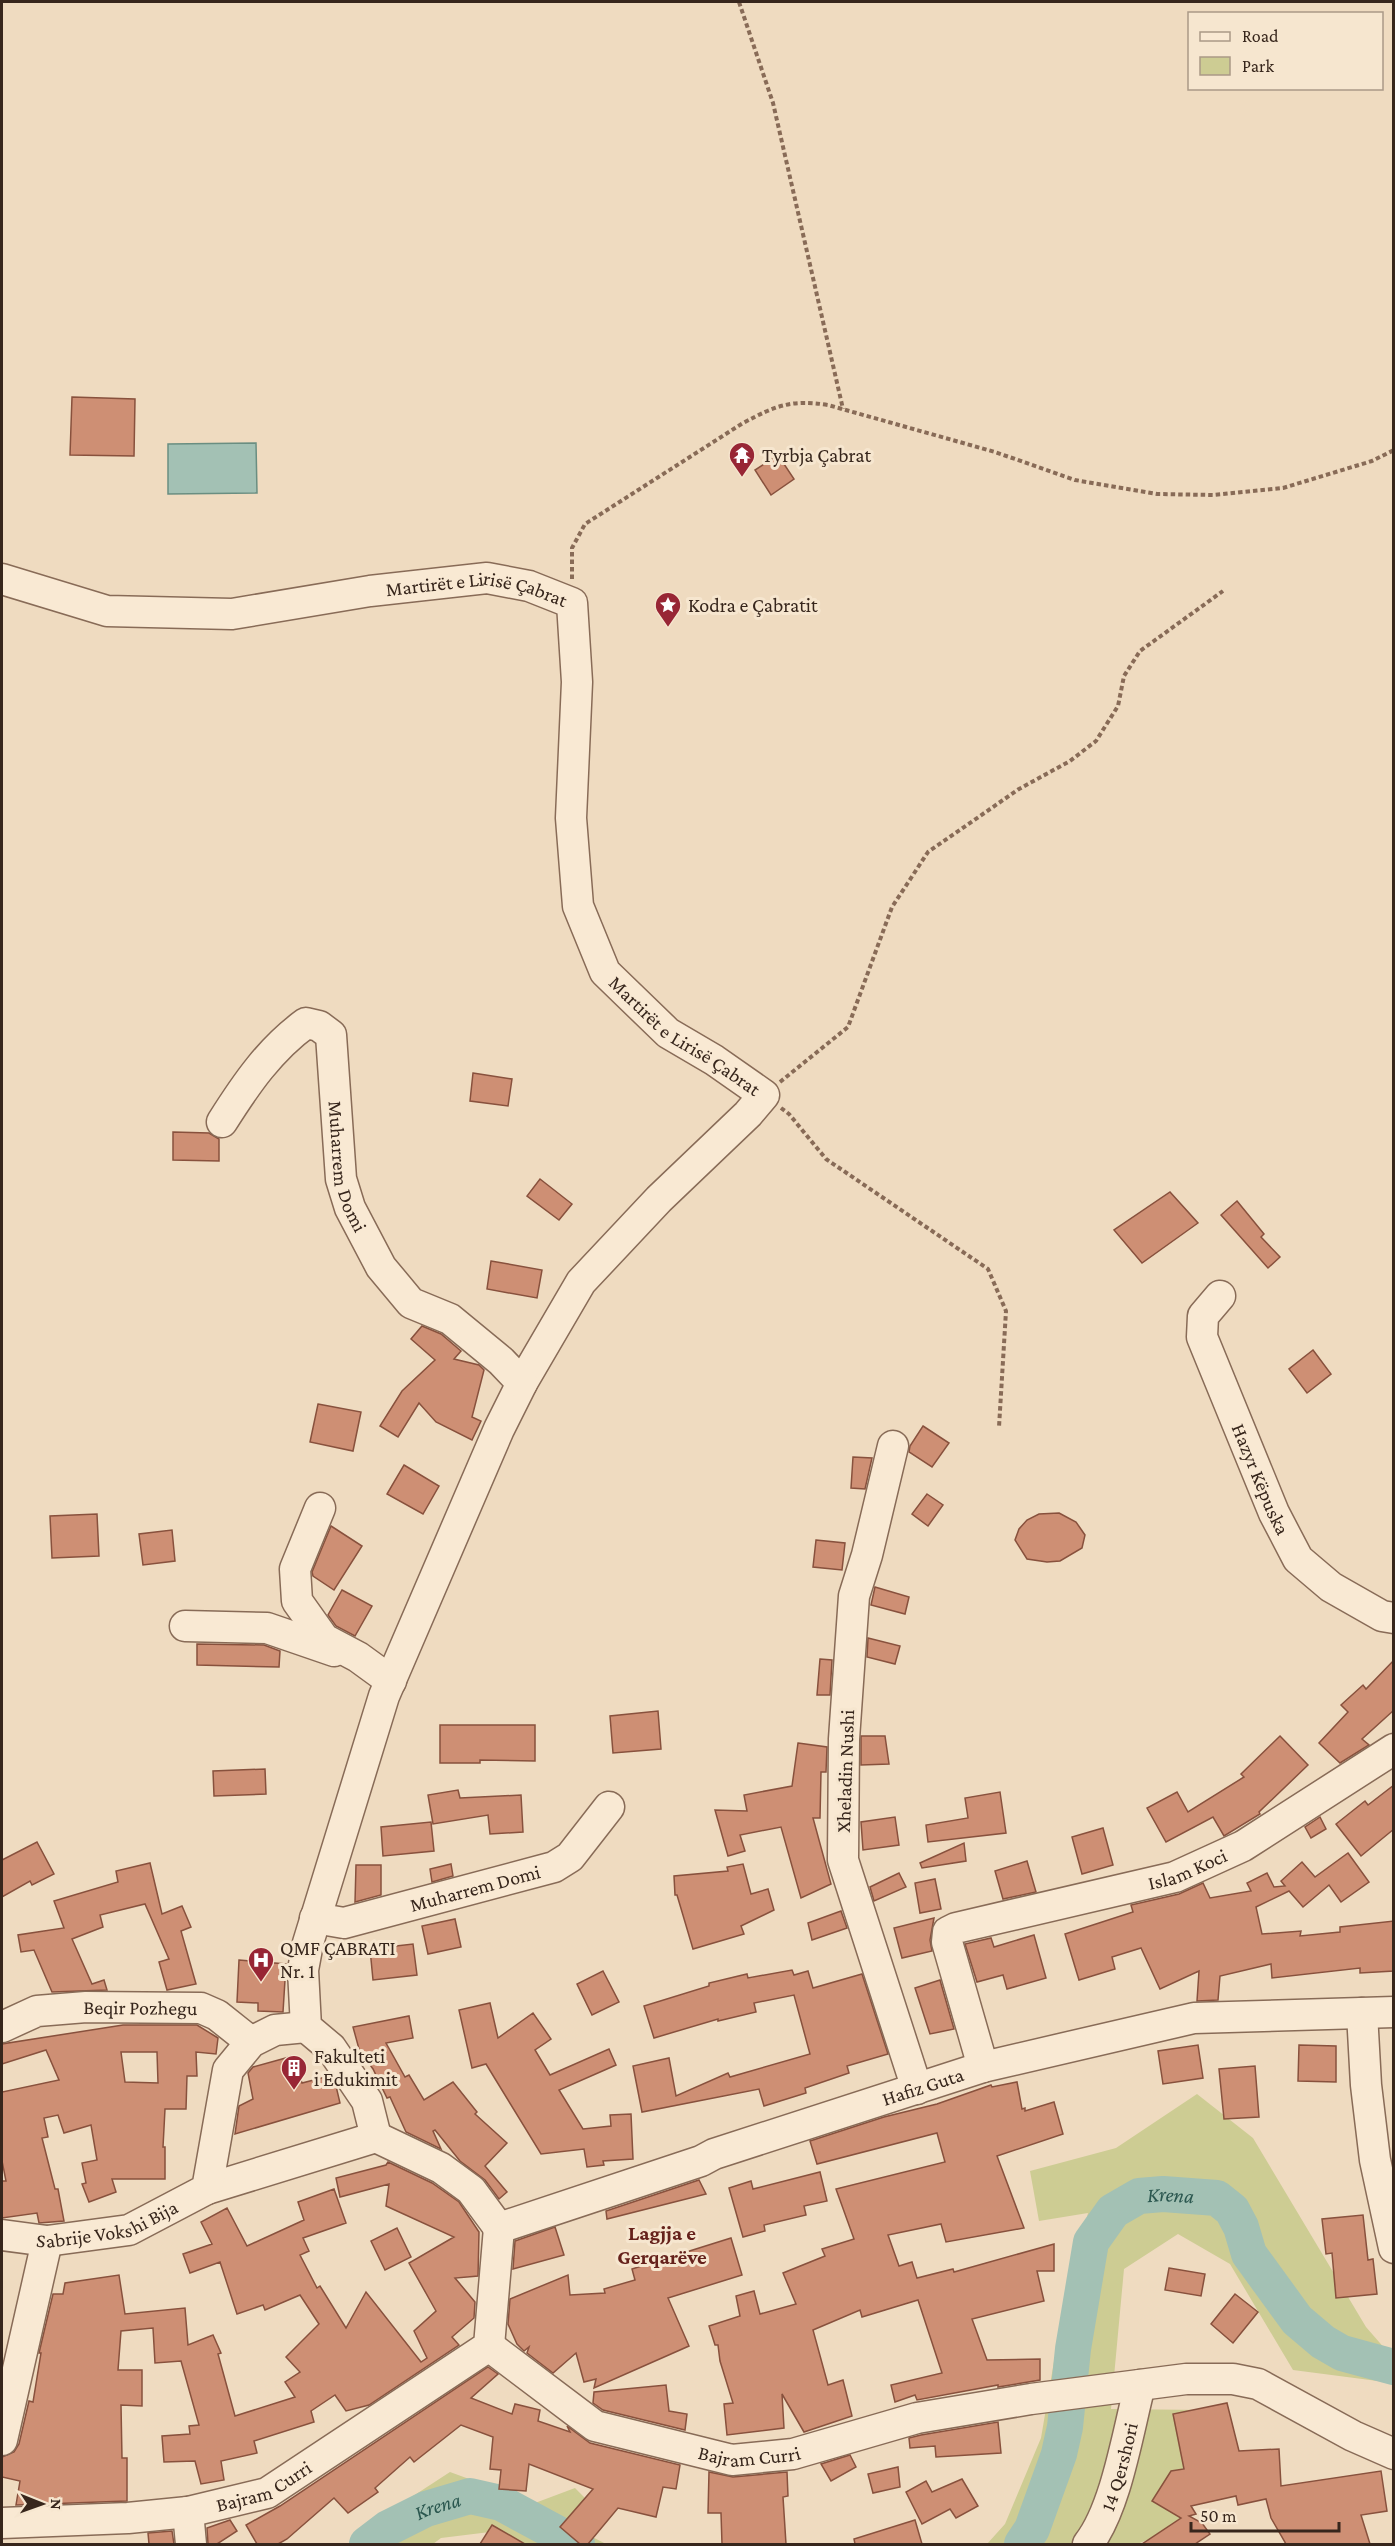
<svg xmlns="http://www.w3.org/2000/svg" width="1395" height="2546" font-family="'Crimson Pro',serif">
  <style>
    .green { fill: #cdcc93 }
    .water { fill: #a3c1b4; stroke: #6a8e81; stroke-width: 1.5 }
    .lines { fill: none; stroke-linecap: round; stroke-linejoin: round }
    .river { stroke: #a3c1b4; stroke-width: 36 }
    .building { fill: #ce8f74; stroke: #88513d; stroke-width: 1.5; fill-rule: evenodd }
    .minor-casing { stroke: #886b57; stroke-width: 33 }
    .path { stroke: #886b57; stroke-width: 4; stroke-dasharray: 4.5 3; stroke-linecap: butt }
    .minor { stroke: #f9e9d3; stroke-width: 30 }
    .labels { text-anchor: middle; dominant-baseline: central; stroke-width: 6; stroke-linejoin: round; paint-order: stroke }
    .poi-label { font-size: 20px; fill: #37261c; stroke: #f6e6cf; text-anchor: start }
    .street-label { font-size: 20px; fill: #37261c; stroke: #f6e6cf }
    .water-label { font-size: 21px; font-style: italic; fill: #2b574f; stroke: #f6e6cf }
    .neighbourhood-label { font-size: 21px; font-weight: bold; fill: #65211b; stroke: #f6e6cf }
  </style>
  <rect width="100%" height="100%" fill="#efdbc0"/>
  <g class="green">
    <path d="M1197,2094L1253,2138L1366,2327L1393,2358V2383L1293,2370L1230,2264L1178,2234L1124,2269L1111,2409L1205,2410L1178,2528L1137,2544H987L1005,2524L1041,2438L1060,2326L1088,2213L1039,2221L1030,2171L1116,2148Z"/>
    <path d="M450,2472L535,2503L575,2488L588,2501L575,2528L606,2544H525L498,2531L441,2538L433,2544H351L364,2528Z"/>
  </g>
  <path class="water" d="M256,443L257,493L168,494V444Z"/>
  <g class="lines">
    <g class="river">
      <path id="s1" d="M367,2544L388,2528L426,2509L470,2496L501,2503L577,2544"/>
      <path id="s2" d="M1022,2544L1032,2529L1059,2454L1065,2427L1073,2349L1091,2242L1113,2211L1139,2196L1163,2194L1217,2198L1232,2210L1241,2227L1249,2254L1297,2320L1323,2342L1342,2353L1394,2367"/>
    </g>
  </g>
  <g class="building">
    <path d="M72,397L135,399L134,456L70,455Z"/>
    <path d="M778,455L794,479L771,495L755,470Z"/>
    <path d="M473,1073L512,1079L508,1106L470,1101Z"/>
    <path d="M173,1132L209,1133L219,1139V1161L173,1160Z"/>
    <path d="M540,1179L572,1204L559,1220L527,1196Z"/>
    <path d="M1170,1192L1198,1223L1142,1263L1114,1230Z"/>
    <path d="M1237,1201L1264,1234L1261,1237L1280,1257L1268,1268L1221,1215Z"/>
    <path d="M491,1261L542,1270L537,1298L487,1289Z"/>
    <path d="M422,1326L441,1334L461,1351L454,1359L479,1365L484,1370L472,1417L481,1421L472,1440L436,1422L419,1403L398,1437L380,1426L402,1391L435,1360L411,1339Z"/>
    <path d="M1313,1350L1331,1374L1307,1393L1289,1369Z"/>
    <path d="M318,1404L361,1412L353,1451L310,1442Z"/>
    <path d="M923,1426L949,1443L932,1467L909,1452L910,1446Z"/>
    <path d="M853,1457L872,1458L865,1489L851,1488Z"/>
    <path d="M404,1465L439,1486L423,1514L387,1494Z"/>
    <path d="M927,1494L943,1505L928,1526L912,1514Z"/>
    <path d="M1059,1513L1076,1522L1085,1535L1082,1548L1060,1561L1047,1562L1027,1559L1015,1540L1019,1529L1027,1520L1039,1514Z"/>
    <path d="M97,1514L99,1556L52,1558L50,1516Z"/>
    <path d="M331,1526L362,1546L334,1590L313,1576L312,1572Z"/>
    <path d="M172,1530L175,1561L143,1565L139,1534Z"/>
    <path d="M816,1540L845,1543L842,1570L813,1567Z"/>
    <path d="M875,1587L909,1597L905,1614L871,1605Z"/>
    <path d="M342,1590L372,1606L355,1636L336,1626L328,1615Z"/>
    <path d="M868,1638L900,1646L895,1664L867,1657Z"/>
    <path d="M197,1644L264,1645L280,1651L279,1667L197,1665Z"/>
    <path d="M820,1659L832,1660L830,1695H817Z"/>
    <path d="M1394,1660V1710L1362,1739L1369,1745L1340,1763L1319,1743L1348,1712L1341,1705L1363,1685L1366,1689Z"/>
    <path d="M658,1711L661,1749L613,1753L610,1716Z"/>
    <path d="M440,1725H535V1761L480,1760V1763H440Z"/>
    <path d="M861,1736H885L889,1764L861,1765Z"/>
    <path d="M1280,1736L1308,1765L1259,1812L1260,1814L1224,1836L1213,1817L1166,1842L1147,1808L1177,1792L1188,1812L1244,1777L1241,1774Z"/>
    <path d="M798,1743L827,1747L826,1772H821L820,1818H813L831,1884L801,1898L781,1827L740,1835L745,1851L728,1856L715,1810L747,1811L744,1795L792,1786Z"/>
    <path d="M265,1769L266,1794L214,1796L213,1771Z"/>
    <path d="M1394,1785V1829L1361,1856L1336,1824L1365,1801L1368,1805Z"/>
    <path d="M458,1790L460,1798L521,1795L523,1832L490,1834L488,1815L433,1824L428,1795Z"/>
    <path d="M1000,1792L1006,1833L928,1842L926,1825L968,1818L965,1798Z"/>
    <path d="M895,1817L899,1845L863,1850L861,1822Z"/>
    <path d="M1320,1817L1326,1829L1311,1838L1305,1827Z"/>
    <path d="M431,1822L434,1851L383,1856L381,1827Z"/>
    <path d="M1103,1828L1113,1865L1082,1874L1072,1837Z"/>
    <path d="M37,1842L54,1874L32,1885L30,1881L2,1897V1860Z"/>
    <path d="M964,1843L966,1861L922,1868L920,1863Z"/>
    <path d="M1348,1853L1369,1882L1341,1902L1329,1885L1303,1907L1289,1891L1256,1907L1262,1934L1301,1931L1300,1936L1340,1932V1927L1394,1921V1971L1360,1973V1968L1272,1978L1271,1964L1220,1976L1218,2000L1197,2001L1199,1971L1160,1989L1141,1948L1112,1957L1115,1969L1079,1980L1065,1934L1133,1912L1131,1905L1179,1894L1203,1883L1210,1898L1251,1891L1247,1883L1267,1873L1274,1887L1285,1886L1281,1881L1302,1862L1315,1877Z"/>
    <path d="M1027,1861L1036,1892L1003,1899L995,1871Z"/>
    <path d="M150,1863L162,1914L182,1906L191,1927L181,1931L196,1984L167,1990L159,1962L169,1959L145,1904L100,1915L103,1927L72,1939L92,1984L104,1980L107,1990L52,1992L34,1950L21,1952L18,1935L64,1928L54,1901L118,1882L116,1871Z"/>
    <path d="M451,1864L453,1876L432,1882L430,1869Z"/>
    <path d="M743,1864L751,1894L768,1889L774,1910L741,1926L744,1934L693,1949L677,1895H675L674,1876L728,1871L727,1867Z"/>
    <path d="M356,1865H381V1895L355,1902Z"/>
    <path d="M899,1873L906,1887L874,1901L870,1887Z"/>
    <path d="M935,1879L941,1909L920,1913L915,1883Z"/>
    <path d="M841,1911L847,1928L812,1940L808,1923Z"/>
    <path d="M934,1918L930,1940L932,1951L902,1958L894,1928Z"/>
    <path d="M455,1919L461,1947L428,1954L422,1926Z"/>
    <path d="M1034,1935L1046,1978L1007,1989L1003,1975L977,1982L965,1944L991,1938L994,1947Z"/>
    <path d="M413,1944L417,1975L373,1980L370,1949Z"/>
    <path d="M239,1960L286,1964L283,2012L258,2011V2003L237,2002Z"/>
    <path d="M792,1970L794,1975L808,1971L813,1988L862,1974L888,2054L847,2066L849,2073L805,2088L806,2093L764,2106L759,2089L642,2112L633,2066L669,2058L676,2096L728,2073L730,2077L810,2054L794,1995L754,2003L756,2012L718,2021V2019L654,2038L644,2006L709,1986V1983L747,1974L748,1978Z"/>
    <path d="M603,1971L619,2002L592,2015L577,1984Z"/>
    <path d="M940,1980L954,2029L930,2034L915,1988Z"/>
    <path d="M490,2003L498,2038L533,2013L551,2039L535,2050L550,2075L609,2049L616,2065L559,2090L583,2129L611,2126L610,2115L631,2114L633,2159L603,2161L604,2165L587,2167L584,2149L541,2154L486,2064L472,2068L459,2010Z"/>
    <path d="M409,2016L413,2038L386,2043L405,2077L409,2075L424,2100L453,2082L477,2112L475,2114L507,2143L485,2166L507,2192L499,2199L485,2180L460,2161L435,2130L433,2131L441,2149L406,2132L390,2097L387,2098L373,2069L359,2049L353,2027Z"/>
    <path d="M123,2025H197L218,2038L216,2054L196,2052L197,2076H187L186,2109H165L163,2147H165V2179H112L116,2192L89,2202L82,2184L86,2183L82,2163L97,2160L91,2125L64,2133L58,2115L44,2118L48,2137L42,2138L55,2189H58L64,2221L39,2223L37,2213L2,2218V2181H6L2,2161V2092L59,2080L46,2050L2,2064V2044ZM121,2052H157L158,2083L125,2082Z"/>
    <path d="M1198,2045L1203,2078L1163,2084L1158,2051Z"/>
    <path d="M1299,2045L1336,2046V2082L1298,2081Z"/>
    <path d="M293,2056L302,2083L329,2076L336,2086L340,2103L235,2134L239,2106L253,2099L248,2073L253,2067Z"/>
    <path d="M1255,2066L1259,2117L1224,2119L1219,2069Z"/>
    <path d="M1017,2082L1022,2109L1025,2108V2111L1054,2102L1063,2134L997,2156L1024,2228L946,2242L941,2224L888,2235L899,2266L912,2262L917,2278L953,2269L954,2272L1054,2244V2271H1037L1044,2301L972,2319L987,2360L1040,2359V2380L998,2387V2385L917,2400L915,2395L895,2402L891,2385L942,2373L918,2300L862,2317L860,2310L813,2330L828,2385L843,2380L852,2416L804,2432L782,2394L784,2428L727,2435L724,2404L733,2403L720,2361L718,2345H715L709,2326L740,2316L736,2296L754,2291L760,2314L796,2304L783,2273L825,2256L822,2249L854,2239L836,2189L945,2162L937,2133L817,2164L810,2141L884,2117L937,2104L991,2085L992,2087Z"/>
    <path d="M388,2162L432,2183L459,2202L479,2232L478,2276L455,2278L475,2302L474,2318L452,2337L459,2345L369,2405L346,2411L335,2395L311,2411L314,2422L254,2441L257,2453L221,2461L224,2480L201,2484L195,2461L164,2462L162,2436L190,2434L189,2426L199,2425L181,2361L155,2363L153,2328L121,2331L118,2370H142V2406L121,2405L122,2458H127V2501L16,2505L20,2481L2,2477V2457L14,2452L19,2444L29,2401L33,2402L41,2353H39L53,2294H63L65,2283L119,2275L125,2314L185,2308L188,2345L213,2335L221,2353L218,2354L235,2416L295,2397L285,2382L300,2372L286,2357L319,2324L300,2295L265,2310L263,2305L237,2314L220,2262L190,2273L183,2254L212,2244L201,2222L227,2208L247,2246L304,2220L298,2202L334,2189L346,2223L303,2238L309,2251L300,2255L317,2288L320,2286L346,2328L366,2292L421,2362L427,2358L414,2331L436,2311L409,2263L454,2237L386,2206L389,2184L340,2197L336,2178L386,2165Z"/>
    <path d="M820,2172L827,2201L804,2206L806,2215L764,2225L765,2231L743,2237L729,2188L751,2181L753,2189Z"/>
    <path d="M699,2180L706,2194L607,2219L606,2211Z"/>
    <path d="M1363,2215L1368,2260L1373,2259L1377,2294L1336,2298L1332,2253L1326,2254L1322,2219Z"/>
    <path d="M555,2227L564,2255L513,2269L515,2241Z"/>
    <path d="M397,2228L411,2257L385,2270L371,2241Z"/>
    <path d="M731,2238L742,2275L668,2298L689,2346L594,2388L596,2379L584,2382L576,2353L553,2373L527,2353L529,2347L524,2351L517,2344L508,2324L510,2299L568,2275L570,2295L605,2293L604,2289L635,2280L632,2269Z"/>
    <path d="M1169,2268L1205,2274L1201,2296L1165,2290Z"/>
    <path d="M1235,2294L1258,2312L1233,2343L1211,2324Z"/>
    <path d="M488,2367L498,2374L471,2398L512,2414L515,2404L540,2410L538,2421L570,2432L567,2426L590,2443L680,2465L676,2489L663,2487L656,2517L618,2508L588,2544H580L560,2527L593,2489L529,2464L526,2491L499,2489L501,2470L490,2469L493,2437L461,2425L414,2462L410,2457L375,2488L378,2492L348,2513L334,2498L287,2539L278,2544H257L246,2525L280,2506Z"/>
    <path d="M666,2385L669,2411L687,2414L685,2430L603,2410L593,2403L594,2392Z"/>
    <path d="M1227,2403L1239,2451L1279,2449L1281,2486L1381,2471L1387,2511L1361,2515L1370,2544H1286L1271,2518L1266,2499L1238,2505L1236,2496L1191,2506L1196,2514L1189,2516L1202,2523L1210,2534L1195,2544H1142L1181,2518L1152,2501L1171,2471L1184,2469L1173,2414Z"/>
    <path d="M998,2422L1001,2453L936,2457L935,2446L910,2448L909,2438L921,2435Z"/>
    <path d="M850,2455L856,2467L831,2481L821,2464Z"/>
    <path d="M898,2467L900,2487L873,2493L868,2474Z"/>
    <path d="M709,2472L733,2477L787,2472L788,2496L783,2497L786,2544H722L721,2513H708Z"/>
    <path d="M962,2479L978,2506L956,2518L950,2509L922,2524L906,2492L926,2481L932,2492Z"/>
    <path d="M230,2520L237,2531L217,2544H208L207,2528Z"/>
    <path d="M915,2520L922,2544H855L854,2539Z"/>
    <path d="M492,2525L525,2544H480Z"/>
    <path d="M172,2531L174,2544H149L148,2533Z"/>
  </g>
  <g class="lines">
    <g class="minor-casing">
      <g id="minor">
        <path id="s3" d="M2,579L107,611L232,614L370,591L487,578L529,586L572,603L577,682L571,818L578,906L605,972L668,1033L714,1060L764,1095L748,1114L659,1199L581,1282L522,1383L499,1429L384,1696L308,1943L303,1970L306,2027L331,2048L367,2101L376,2137"/>
        <path id="s4" d="M222,1122C246,1084 270,1049 306,1023L319,1026L331,1035L341,1179L350,1208L381,1267L411,1303L450,1319L501,1361L522,1383"/>
        <path id="s5" d="M1220,1296L1203,1316L1202,1337L1274,1513L1298,1559L1331,1587L1382,1616L1394,1618"/>
        <path d="M893,1446L867,1555L854,1596L844,1739L843,1860L917,2089"/>
        <path d="M320,1508L295,1569L297,1601L324,1639L358,1657L391,1681"/>
        <path d="M185,1626L267,1628L334,1651"/>
        <path id="s6" d="M315,1918L344,1923L554,1867L570,1857L609,1807"/>
        <path d="M1362,2013L1366,2085L1375,2160L1394,2248"/>
        <path id="s7" d="M2,2027L37,2011L86,2007L201,2008L217,2015L251,2042"/>
        <path id="s8" d="M983,2067L947,1942L948,1932L956,1928L1175,1877L1243,1846L1394,1749"/>
        <path d="M376,2137L441,2168L471,2190L499,2228"/>
        <path d="M207,2189L376,2137"/>
        <path id="s9" d="M499,2228L701,2161L714,2154L983,2067L1194,2018L1394,2012"/>
        <path id="s10" d="M2,2235L47,2241L129,2230L207,2189L228,2070L251,2042L275,2030L306,2027"/>
        <path id="s11" d="M489,2346L595,2426L732,2460L793,2454L917,2418L1031,2399L1186,2379H1233L1258,2384L1353,2436L1394,2454"/>
        <path d="M2,2440L47,2241"/>
        <path d="M188,2512L191,2544"/>
        <path id="s12" d="M2,2523L128,2518L188,2512L267,2493L489,2346L499,2228"/>
        <path id="s13" d="M1088,2544C1116,2509 1128,2431 1140,2385"/>
      </g>
    </g>
    <g class="path">
      <path d="M739,2L773,103L843,409"/>
      <path d="M572,579V548L585,524L743,423C775,406 791,399 828,405L995,452L1075,480L1157,494L1213,495L1283,488L1372,461L1394,450"/>
      <path d="M780,1082L848,1027L892,907L928,852L1019,789L1070,761L1096,741L1118,706L1124,676L1140,651L1223,591"/>
      <path d="M781,1108L789,1114L826,1159L988,1269L1006,1311L999,1427"/>
    </g>
    <use href="#minor" class="minor"/>
  </g>
  <defs>
    <g id="temple-pin" transform="scale(1.35)"><path d="M0 17L-7.5 6A9.5 9.5 0 1 1 7.5 6Z" fill="#982635" stroke="#f6e6cf"/><path d="M0-6L5-2H3V0L6.5 2.5H4V6H1.5V3h-3V6H-4V2.5H-6.5L-3 0V-2H-5Z" fill="#fff"/></g>
    <g id="sight-pin" transform="scale(1.35)"><path d="M0 17L-7.5 6A9.5 9.5 0 1 1 7.5 6Z" fill="#982635" stroke="#f6e6cf"/><path d="M0-6L1.8-2.2L6-1.7L2.9 1.2L3.7 5.4L0 3.3L-3.7 5.4L-2.9 1.2L-6-1.7L-1.8-2.2Z" fill="#fff"/></g>
    <g id="hospital-pin" transform="scale(1.35)"><path d="M0 17L-7.5 6A9.5 9.5 0 1 1 7.5 6Z" fill="#982635" stroke="#f6e6cf"/><path d="M-5-5h3v3.5h4V-5h3V5h-3V1.5h-4V5h-3Z" fill="#fff"/></g>
    <g id="building-pin" transform="scale(1.35)"><path d="M0 17L-7.5 6A9.5 9.5 0 1 1 7.5 6Z" fill="#982635" stroke="#f6e6cf"/><path d="M-4-6H4V6H1V3H-1V6H-4ZM-2.5-4.3h1.7v1.8h-1.7ZM.8-4.3h1.7v1.8H.8ZM-2.5-1h1.7V.8h-1.7ZM.8-1h1.7V.8H.8Z" fill="#fff"/></g>
  </defs>
  <g fill-rule="evenodd">
    <use href="#temple-pin" x="742" y="455"/>
    <use href="#sight-pin" x="668" y="605"/>
    <use href="#hospital-pin" x="261" y="1960"/>
    <use href="#building-pin" x="294" y="2068"/>
  </g>
  <g class="labels">
    <g class="poi-label">
      <text x="762" y="455">Tyrbja Çabrat</text>
      <text x="688" y="605">Kodra e Çabratit</text>
      <text x="280" y="1948">QMF ÇABRATI<tspan x="280" dy="23">Nr. 1</tspan></text>
      <text x="314" y="2056">Fakulteti<tspan x="314" dy="23">i Edukimit</tspan></text>
    </g>
    <g class="street-label">
      <text stroke="none"><textPath href="#s3" startOffset="483">Martirët e Lirisë Çabrat</textPath></text>
      <text stroke="none"><textPath href="#s3" startOffset="1059">Martirët e Lirisë Çabrat</textPath></text>
      <text stroke="none"><textPath href="#s4" startOffset="292">Muharrem Domi</textPath></text>
      <text stroke="none"><textPath href="#s5" startOffset="201">Hazyr Këpuska</textPath></text>
      <text transform="translate(845 1771) rotate(-88)">Xheladin Nushi</text>
      <text stroke="none"><textPath href="#s8" startOffset="388">Islam Koci</textPath></text>
      <text stroke="none"><textPath href="#s6" startOffset="165">Muharrem Domi</textPath></text>
      <text stroke="none"><textPath href="#s7" startOffset="142">Beqir Pozhegu</textPath></text>
      <text stroke="none"><textPath href="#s9" startOffset="447">Hafiz Guta</textPath></text>
      <text stroke="none"><textPath href="#s10" startOffset="108">Sabrije Vokshi Bija</textPath></text>
      <text stroke="none"><textPath href="#s11" startOffset="291">Bajram Curri</textPath></text>
      <text stroke="none"><textPath href="#s13" startOffset="84">14 Qershori</textPath></text>
      <text stroke="none"><textPath href="#s12" startOffset="267">Bajram Curri</textPath></text>
    </g>
    <g class="water-label">
      <text stroke="none"><textPath href="#s2" startOffset="412">Krena</textPath></text>
      <text stroke="none"><textPath href="#s1" startOffset="81">Krena</textPath></text>
    </g>
    <g class="neighbourhood-label">
      <text x="662" y="2233">Lagjja e<tspan x="662" dy="24">Gerqarëve</tspan></text>
    </g>
  </g>
  <rect width="1395" height="2546" fill="none" stroke="#37261c" stroke-width="6"/>
  <rect x="1188" y="12" width="195" height="78" fill="#f6e6cf" stroke="#aa9987" stroke-width="1.5"/>
  <rect x="1200" y="32" width="30" height="9" fill="#f9e9d3" stroke="#aa9987" stroke-width="1.5"/>
  <text x="1242" y="42" font-size="18" fill="#37261c">Road</text>
  <rect x="1200" y="57" width="30" height="18" fill="#cdcc93" stroke="#aa9987" stroke-width="1.5"/>
  <text x="1242" y="72" font-size="18" fill="#37261c">Park</text>
  <g transform="translate(42 2504) rotate(91)" stroke="#f6e6cf" stroke-width="4.5" paint-order="stroke">
  <path d="M0-4.5L10 22L0 15L-10 22Z" fill="#37261c"/>
  <text y="-9" font-size="16" font-weight="bold" text-anchor="middle" fill="#37261c">N</text>
  </g>
  <path d="M1191 2522v9h148v-9" fill="none" stroke="#37261c" stroke-width="3"/>
  <text x="1200" y="2522" font-size="18" fill="#37261c" stroke="#f6e6cf" stroke-width="4.5" paint-order="stroke">50 m</text>
</svg>
